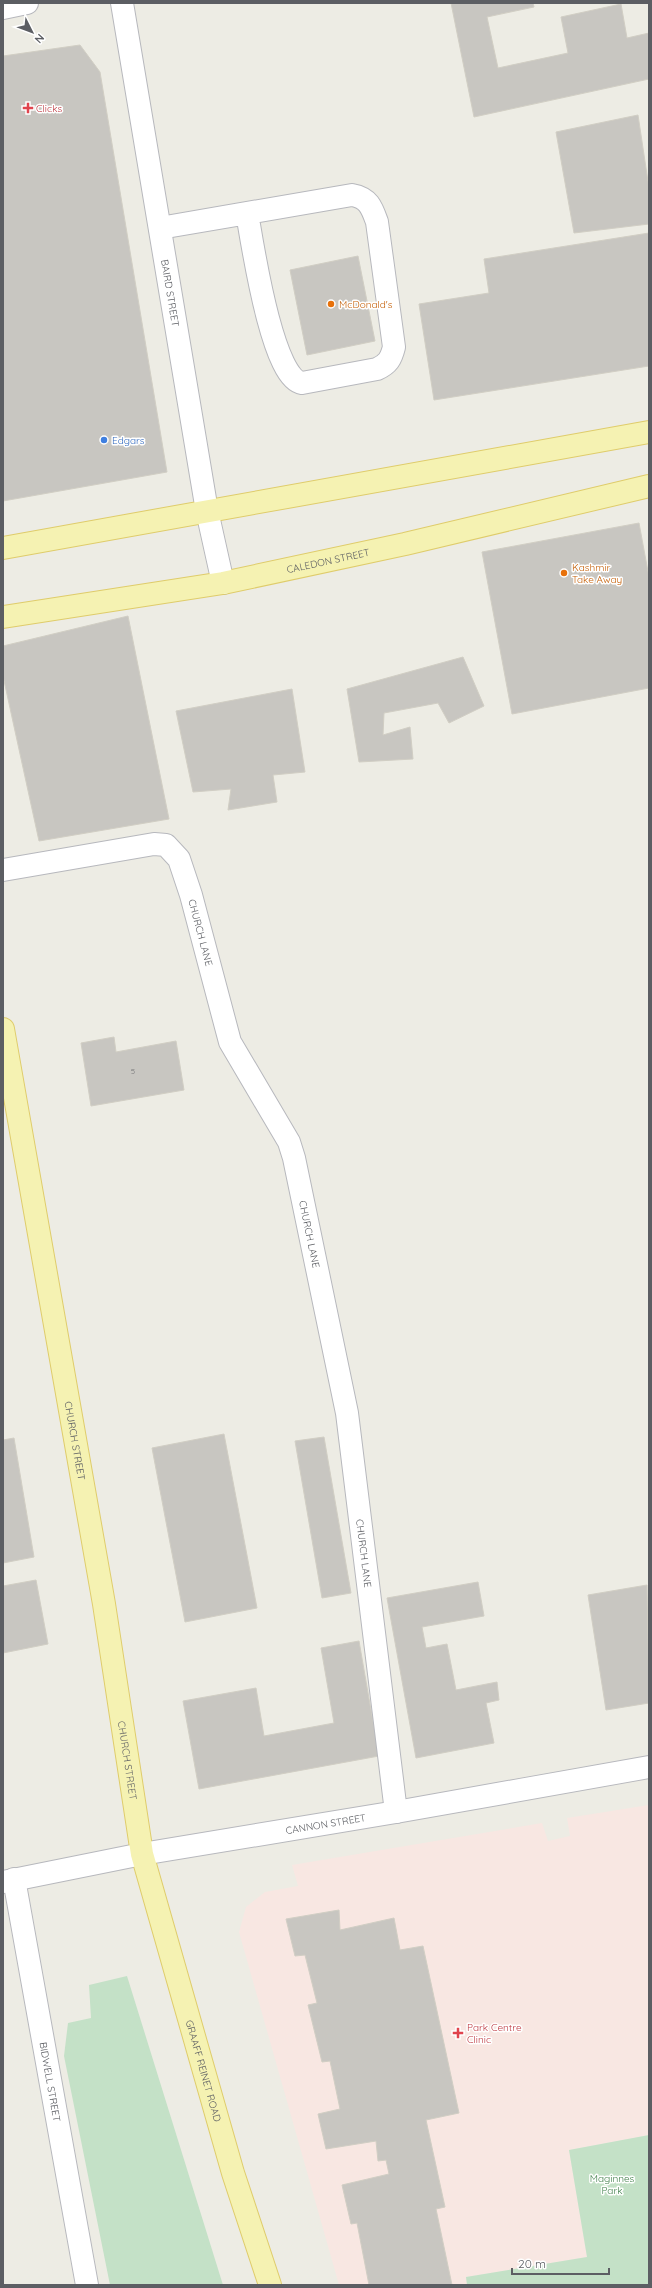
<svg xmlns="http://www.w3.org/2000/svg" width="652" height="2288" font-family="Quicksand,sans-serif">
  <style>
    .medical { fill: #f8e7e2 }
    .green { fill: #c4e1c7 }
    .building { fill: #c8c6c1; stroke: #d1cec4 }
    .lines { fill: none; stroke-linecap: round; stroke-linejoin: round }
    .minor-casing { stroke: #b7b8bd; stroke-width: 24 }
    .major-casing { stroke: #dfcc6b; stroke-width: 24 }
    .minor { stroke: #fff; stroke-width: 22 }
    .major { stroke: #f5f2b2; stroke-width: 22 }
    .health-dot { fill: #e0444e; stroke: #fff; stroke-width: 1.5 }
    .food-dot { fill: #e8710a; stroke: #fff; stroke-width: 1.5 }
    .shop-dot { fill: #3f7fe0; stroke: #fff; stroke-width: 1.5 }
    .labels { text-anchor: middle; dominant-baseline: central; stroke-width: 3; stroke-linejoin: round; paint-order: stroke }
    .number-label { font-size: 8px; fill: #77787a }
    .health-label { font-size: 10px; fill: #be3a42; stroke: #fff; text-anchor: start }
    .street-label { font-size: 10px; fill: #5c5e63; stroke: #fff }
    .food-label { font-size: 10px; fill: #c56008; stroke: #fff; text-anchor: start }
    .shop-label { font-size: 10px; fill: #366cbe; stroke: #fff; text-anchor: start }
    .park-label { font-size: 10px; fill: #407f4a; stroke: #fff }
  </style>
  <rect width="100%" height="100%" fill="#edece4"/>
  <path class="medical" d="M649,1805V2135L569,2150L587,2257L466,2277L467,2285H339L239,1932L246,1907L265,1892L298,1886L292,1865L542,1823L548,1841L570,1836L567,1818Z"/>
  <g class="green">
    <path d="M127,1976L223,2285H110L64,2056L68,2023L91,2018L89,1985Z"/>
    <path d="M649,2135V2285H467L466,2277L587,2257L569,2150Z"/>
  </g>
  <g class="building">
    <path d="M451,3H533L534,7L487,17L498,68L568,53L561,17L621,4L627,38L649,33V79L474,117Z"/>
    <path d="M80,45L100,72L167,472L3,501V56Z"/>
    <path d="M638,115L649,188V224L574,233L556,132Z"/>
    <path d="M649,233V366L434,400L419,304L489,293L484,259Z"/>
    <path d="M358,256L375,341L307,355L290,270Z"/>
    <path d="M639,523L649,577V688L512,714L482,552Z"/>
    <path d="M128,616L169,819L39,841L3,676V646Z"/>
    <path d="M463,657L484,706L449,723L438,703L384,713L383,735L410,727L413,759L359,762L347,689Z"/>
    <path d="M292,689L305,772L273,775L277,802L228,810L231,789L193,792L176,711Z"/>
    <path d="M114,1037L116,1052L176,1041L184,1090L91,1106L81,1043Z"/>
    <path d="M224,1434L257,1608L185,1622L152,1448Z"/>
    <path d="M324,1437L351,1593L322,1598L295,1441Z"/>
    <path d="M14,1438L34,1557L3,1563V1440Z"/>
    <path d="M36,1580L48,1644L3,1653V1586Z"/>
    <path d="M478,1582L484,1616L422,1627L426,1648L447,1644L456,1690L497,1682L499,1700L486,1703L494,1743L416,1758L387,1598Z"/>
    <path d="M647,1585L649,1703L606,1710L588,1595Z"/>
    <path d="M359,1641L379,1756L199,1789L183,1701L256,1688L264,1736L334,1723L321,1648Z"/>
    <path d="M339,1910L340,1930L394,1918L400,1950L423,1946L459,2113L426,2120L445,2207L436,2209L452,2285H369L357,2223L351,2224L342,2185L389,2174L386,2160L378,2161L376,2141L326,2149L318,2114L340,2109L330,2061L322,2062L308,2005L317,2003L305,1955L295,1956L286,1919Z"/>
  </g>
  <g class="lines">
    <g class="minor-casing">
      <g id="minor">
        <path id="s1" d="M122,3L207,511L223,583"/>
        <path d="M3,8L27,3"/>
        <path d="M160,228L352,195C369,198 372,208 377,222L394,347C391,359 388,364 377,369L302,383C272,379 252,241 247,213"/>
        <path id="s2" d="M3,870L154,844L166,845L179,859L191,895L230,1042L289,1142L294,1158L347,1413L396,1812"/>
        <path id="s3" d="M14,1879L87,2285"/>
        <path id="s4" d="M3,1882L142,1854L396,1812L649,1767"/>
      </g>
    </g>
    <g class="major-casing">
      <g id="major">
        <path d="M3,548L649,432"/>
        <path id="s5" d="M3,617L223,583L405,544L649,486"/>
        <path id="s6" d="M3,1029L104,1604L142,1854L233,2173L270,2285"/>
      </g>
    </g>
    <use href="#minor" class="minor"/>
    <use href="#major" class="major"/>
  </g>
  <g class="health-dot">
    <path d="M26 102h4v4h4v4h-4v4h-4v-4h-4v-4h4z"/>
    <path d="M456 2027h4v4h4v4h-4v4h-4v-4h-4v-4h4z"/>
  </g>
  <g class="food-dot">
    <circle cx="331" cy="304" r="4"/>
    <circle cx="564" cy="573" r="4"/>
  </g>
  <circle class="shop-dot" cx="104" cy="440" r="4"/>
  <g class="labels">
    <g class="number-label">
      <text x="133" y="1071">5</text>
    </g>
    <g class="health-label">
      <text x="36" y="108">Clicks</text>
      <text x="467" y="2027">Park Centre<tspan x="467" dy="12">Clinic</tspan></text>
    </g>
    <g class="street-label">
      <text stroke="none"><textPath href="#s1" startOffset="294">BAIRD STREET</textPath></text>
      <text stroke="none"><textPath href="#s5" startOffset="330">CALEDON STREET</textPath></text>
      <text stroke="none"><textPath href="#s2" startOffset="261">CHURCH LANE</textPath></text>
      <text stroke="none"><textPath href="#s2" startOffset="585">CHURCH LANE</textPath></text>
      <text stroke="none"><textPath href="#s6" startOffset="418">CHURCH STREET</textPath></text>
      <text stroke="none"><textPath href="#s2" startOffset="909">CHURCH LANE</textPath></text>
      <text stroke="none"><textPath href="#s6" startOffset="742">CHURCH STREET</textPath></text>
      <text stroke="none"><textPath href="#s4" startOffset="328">CANNON STREET</textPath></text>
      <text stroke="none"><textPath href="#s6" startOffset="1062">GRAAFF REINET ROAD</textPath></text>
      <text stroke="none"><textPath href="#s3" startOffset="206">BIDWELL STREET</textPath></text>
    </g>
    <g class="food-label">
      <text x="339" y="304">McDonald's</text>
      <text x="572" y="567">Kashmir<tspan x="572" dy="12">Take Away</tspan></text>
    </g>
    <g class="shop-label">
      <text x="112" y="440">Edgars</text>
    </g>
    <g class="park-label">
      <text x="612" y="2178">Maginnes<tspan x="612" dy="12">Park</tspan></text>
    </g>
  </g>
  <rect width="652" height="2288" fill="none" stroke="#5c5e63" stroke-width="8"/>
  <g transform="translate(32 32) rotate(132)" stroke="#ffffff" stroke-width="3" paint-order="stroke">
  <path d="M0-3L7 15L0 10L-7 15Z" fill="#5c5e63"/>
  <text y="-6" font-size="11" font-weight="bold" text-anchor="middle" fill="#5c5e63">N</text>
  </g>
  <path d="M512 2268v6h97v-6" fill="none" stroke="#5c5e63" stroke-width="2"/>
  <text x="518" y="2268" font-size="12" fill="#5c5e63" stroke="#ffffff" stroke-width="3" paint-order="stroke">20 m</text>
</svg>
